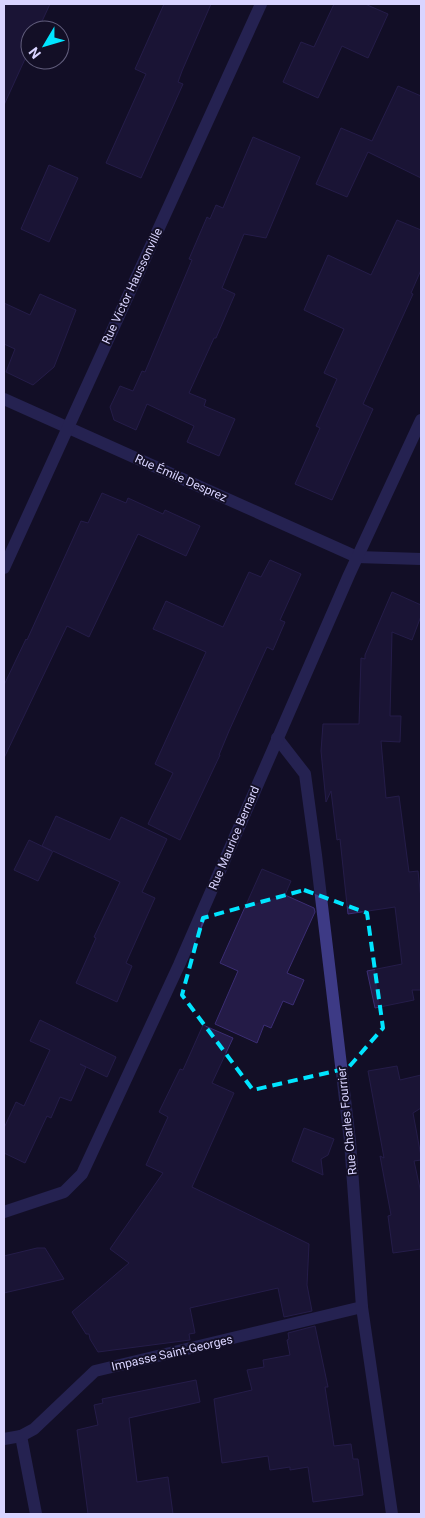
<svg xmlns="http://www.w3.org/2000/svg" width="425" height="1518" font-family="Roboto,sans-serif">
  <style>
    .building { fill: #241b47; stroke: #3b2d73 }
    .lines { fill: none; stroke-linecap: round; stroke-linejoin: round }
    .service { stroke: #3d3a85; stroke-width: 12 }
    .minor { stroke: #3d3a85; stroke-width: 12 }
    .marked { fill: none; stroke: #00e5ff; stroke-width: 4; stroke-dasharray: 10 6; stroke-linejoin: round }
    .labels { text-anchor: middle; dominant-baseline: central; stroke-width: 4; stroke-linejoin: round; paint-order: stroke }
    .street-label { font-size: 12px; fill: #d9d4ff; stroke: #130f26 }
  </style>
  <rect width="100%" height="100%" fill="#130f26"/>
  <g class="building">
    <path d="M4,4H50L38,30H30V48L4,105Z"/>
    <path d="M164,4H211L182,71L178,82L183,84L141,178L106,163L146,74L135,69Z"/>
    <path d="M334,4H365L388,14L368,58L342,46L318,98L283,82L301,42L314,47Z"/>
    <path d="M398,86L421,96V178L368,152L347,197L316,184L341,128L372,141Z"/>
    <path d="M253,137L300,157L266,238L244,234L222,288L235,294L216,338H214L189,393L206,400L204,406L235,419L219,456L187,442L194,426L147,404L136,430L114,420L110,407L120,386L133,391L142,371L145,372L192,260L189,259L207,217L210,219L216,205L223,208Z"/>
    <path d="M49,165L78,178L49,242L21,229Z"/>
    <path d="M397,220L421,230V270L411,293L413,294L363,404L373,409L332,500L295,484L320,428L316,426L337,379L324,373L344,329L304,310L328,255L371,275Z"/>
    <path d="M40,294L76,310L54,367L33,385L6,372L15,349L4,344V303L30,315Z"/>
    <path d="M102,493L126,503L128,498L163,514L165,510L200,526L186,556L138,534L89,637L67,626L4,758V685L26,639L27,640L81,521L88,523Z"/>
    <path d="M270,560L301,574L280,620L285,622L273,650L267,647L229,731L219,755H220L180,840L148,824L173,773L155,764L206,652L153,629L166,601L223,627L249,572L261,577Z"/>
    <path d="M392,592L421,605V616L412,640L392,632L390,716H401L400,742L381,741L386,798L399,796L409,872L418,871L421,899V990H412L414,1000L375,1008L367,971L402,964L395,907L348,914L340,839L337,840L331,791L326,802L321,751L323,724H359L361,658L365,659V655Z"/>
    <path d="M56,816L110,840L121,817L167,839L142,892L155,898L126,963L132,966L117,1002L76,983L96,938L94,937L120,882L53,851L38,881L14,870L29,840L52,851L42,846Z"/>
    <path d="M262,869L291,881L285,895L314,908L315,912L287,973L304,980L293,1005L283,1001L271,1028L264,1025L257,1043L215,1024L238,971L220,963Z"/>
    <path d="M40,1020L116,1057L107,1077L80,1064L86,1067L71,1101L60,1097L51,1118L47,1116L25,1163L4,1153V1128L16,1102L24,1106L50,1050L30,1041Z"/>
    <path d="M203,1025L233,1038L212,1083L234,1093L192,1187L309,1244L307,1285L312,1311L284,1317L278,1288L190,1308L195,1333L189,1334L190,1340L98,1352L90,1339L89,1334H86L72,1312L129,1263L110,1249L163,1173L146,1165L168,1117L159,1112L180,1069L183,1070Z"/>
    <path d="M397,1066L400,1080L421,1075V1108L413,1113L421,1156V1160L414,1161L421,1193V1249L393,1253L388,1216L391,1215L380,1156L384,1158L368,1071Z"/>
    <path d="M304,1128L334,1139L328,1155L321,1159L323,1175L292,1161Z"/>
    <path d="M37,1248H45L64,1279L4,1293V1256Z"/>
    <path d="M315,1326L328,1387H325L334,1446L351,1444L353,1459H358L363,1495L313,1502L308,1467L290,1470V1467L270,1470L268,1456L222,1463L214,1399L252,1390L247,1370L264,1367L263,1360L290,1355L287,1340L289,1339L288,1333Z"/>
    <path d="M196,1380L200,1402L129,1418L137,1482L168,1477L173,1514H88L77,1430L98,1425L94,1405L103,1403L102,1399Z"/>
  </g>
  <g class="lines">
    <g class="service">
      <path d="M21,1436L36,1514"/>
      <path d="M4,1439L21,1436L34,1429L95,1371L362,1307"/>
    </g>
    <g class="minor">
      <path d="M4,399L357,557L421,559"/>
      <path d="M4,568L261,4"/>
      <path d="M277,738L305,774L316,855L350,1141L362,1307L392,1514"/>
      <path d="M4,1212L64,1192L82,1174L179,965L349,575L421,420"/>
    </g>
  </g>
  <path d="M0 0H425V1518H0ZM304,890L367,913L383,1028L348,1068L253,1090L182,995L203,918Z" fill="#130f26" fill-opacity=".55" fill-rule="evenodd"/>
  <path class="marked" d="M304,890L367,913L383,1028L348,1068L253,1090L182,995L203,918Z"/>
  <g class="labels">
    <g class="street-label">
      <text transform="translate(132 286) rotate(-65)">Rue Victor Haussonville</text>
      <text transform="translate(181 478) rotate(24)">Rue Émile Desprez</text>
      <text transform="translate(234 838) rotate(-67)">Rue Maurice Bernard</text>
      <text transform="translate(347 1121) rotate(-96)">Rue Charles Fourrier</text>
      <text transform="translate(172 1353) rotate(-13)">Impasse Saint-Georges</text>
    </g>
  </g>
  <rect width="425" height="1518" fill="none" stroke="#d9d4ff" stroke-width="10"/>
  <g transform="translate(45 45) rotate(232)"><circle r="24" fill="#130f26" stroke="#625e7d"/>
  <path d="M0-4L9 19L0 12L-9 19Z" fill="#00e5ff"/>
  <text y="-8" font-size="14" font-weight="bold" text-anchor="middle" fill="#d9d4ff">N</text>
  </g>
</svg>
